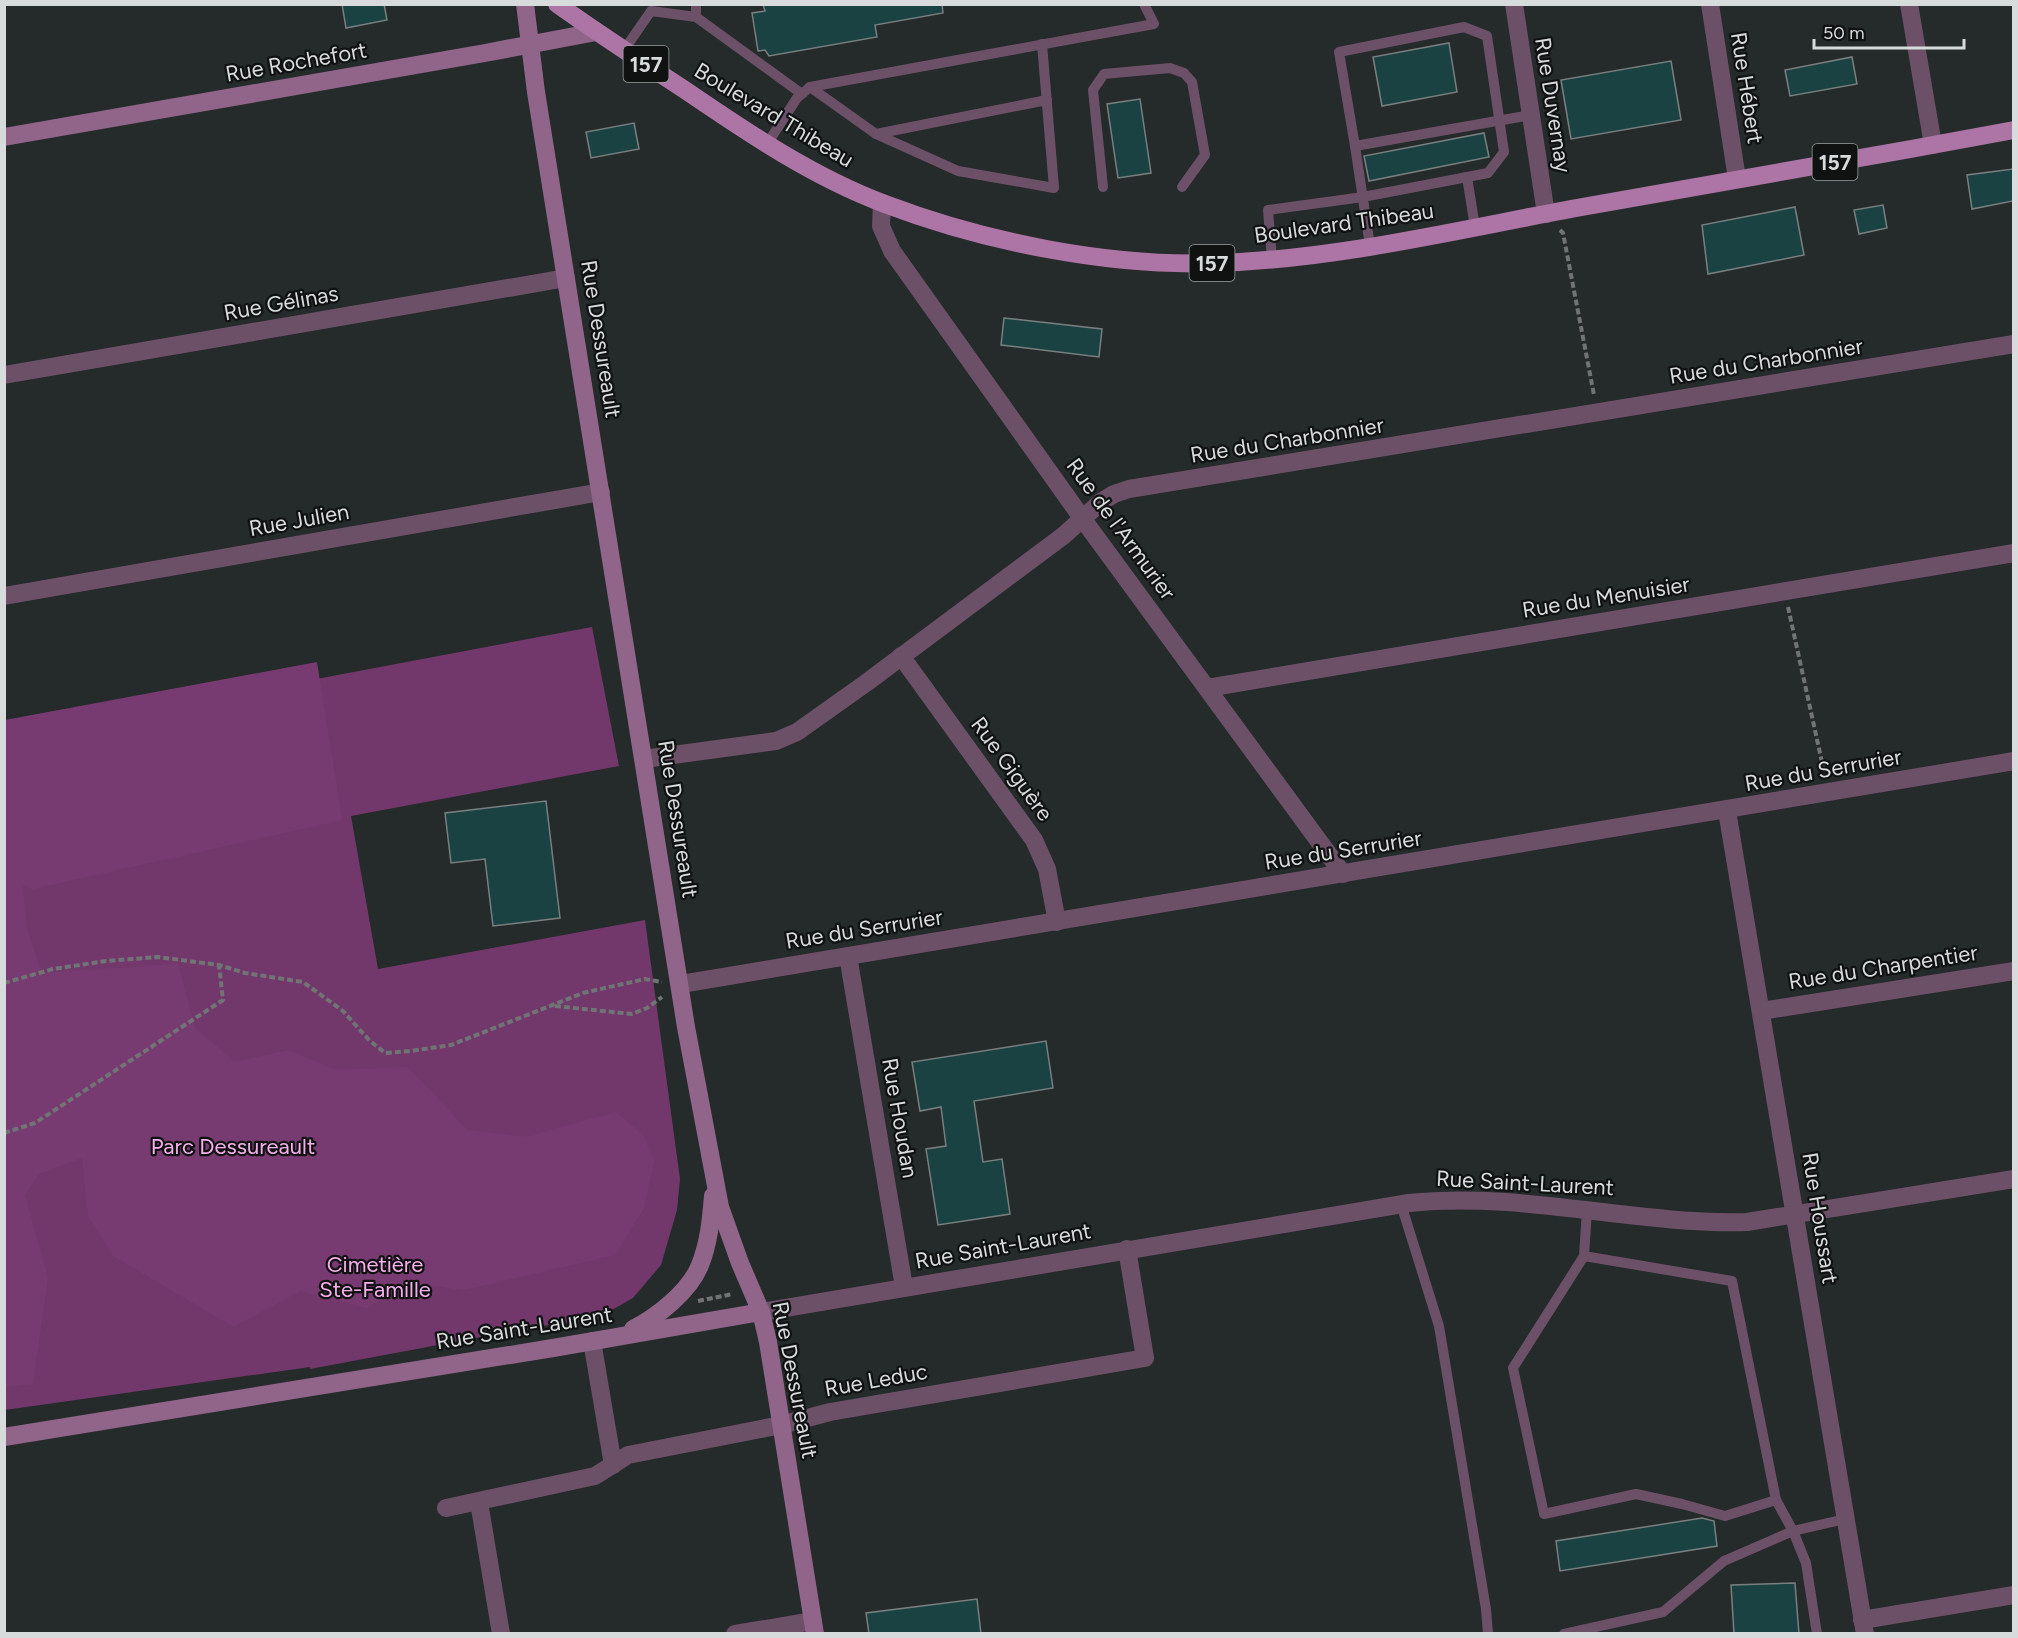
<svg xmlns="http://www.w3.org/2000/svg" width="2018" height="1638" font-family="Figtree,sans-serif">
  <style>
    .green { fill: #72386c }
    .forest { fill: #783b71 }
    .building { fill: #1a4242; stroke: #797f7f; stroke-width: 1.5 }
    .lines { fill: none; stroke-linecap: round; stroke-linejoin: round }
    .path { stroke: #707474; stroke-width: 4; stroke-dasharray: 6 3; stroke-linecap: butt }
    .lane { stroke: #6c5067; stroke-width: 10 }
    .street { stroke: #6c5067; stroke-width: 18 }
    .secondary { stroke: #91658a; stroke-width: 18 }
    .primary { stroke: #ad75a5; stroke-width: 18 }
    .labels { text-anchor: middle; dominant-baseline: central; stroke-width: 4.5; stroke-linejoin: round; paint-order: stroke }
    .shield { fill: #101212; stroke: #9b9f9f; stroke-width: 1.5 }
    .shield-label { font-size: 21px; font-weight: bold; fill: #d7dbdb }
    .street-label { font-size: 22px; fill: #d7dbdb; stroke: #101212 }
    .park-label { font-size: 22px; fill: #f6afec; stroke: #101212 }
  </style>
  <rect width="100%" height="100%" fill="#252a2a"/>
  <path class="green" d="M592,627L619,766L351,816L378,969L645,920L680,1179L677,1210L661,1265L633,1298L596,1319L534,1327L310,1369V1367L5,1410L4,738Z"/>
  <path class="forest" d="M317,662L342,820L33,889L23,885L26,926L42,973L178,964L195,1028L235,1062L288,1050L336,1070L407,1067L434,1094L467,1130L526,1137L616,1112L643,1135L654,1161L644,1208L615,1255L464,1290L408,1283L367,1308L300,1291L234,1327L113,1256L88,1216L82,1158L39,1174L25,1195L48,1278L33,1384L5,1387V720Z"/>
  <g class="building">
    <path d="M342,4H384L387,20L346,28Z"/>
    <path d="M763,4H942L943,13L875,25L877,37L769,56L765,50L758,51L752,13L765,11Z"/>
    <path d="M1449,43L1457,92L1382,106L1373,57Z"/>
    <path d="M1852,57L1857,84L1790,96L1785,70Z"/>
    <path d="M1671,61L1681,120L1571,139L1561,80Z"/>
    <path d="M1140,99L1151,173L1118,178L1107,104Z"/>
    <path d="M634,123L639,149L591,158L586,132Z"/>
    <path d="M1484,133L1489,157L1369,181L1364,156Z"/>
    <path d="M2013,169V201L1972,209L1967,175Z"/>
    <path d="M1883,205L1887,228L1859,234L1854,210Z"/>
    <path d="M1795,207L1804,255L1708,274L1702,225Z"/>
    <path d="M1004,318L1102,329L1099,357L1001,345Z"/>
    <path d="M546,801L560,918L493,926L485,859L451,863L445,813Z"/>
    <path d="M1046,1041L1053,1088L974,1101L983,1162L1002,1159L1010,1214L938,1225L926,1149L946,1146L941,1107L920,1111L912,1062Z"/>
    <path d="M1702,1518L1714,1521L1717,1546L1560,1571L1556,1541Z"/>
    <path d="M1795,1583L1799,1634H1734L1731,1585Z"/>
    <path d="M977,1599L981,1634H869L866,1613Z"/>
  </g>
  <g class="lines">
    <g class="path">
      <path d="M1560,230L1563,233L1594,395"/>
      <path d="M1788,607L1825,776"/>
      <path d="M4,983L53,969L106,961L158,957L219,965L245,973L303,982L343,1011L369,1040L385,1053L411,1051L451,1045L583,993L645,979L662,982"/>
      <path d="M555,1006L632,1014L647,1008L662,997"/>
      <path d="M4,1133L35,1123L223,1000L219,965"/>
      <path d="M698,1301L733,1294"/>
    </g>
    <g class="lane">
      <path d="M696,4V17"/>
      <path d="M624,50L651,11L696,17L802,94"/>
      <path d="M810,87L876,134L1047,100"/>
      <path d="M876,134L958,171L1054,188L1042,44"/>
      <path d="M767,144L797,98L810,87L1154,24L1144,4"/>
      <path d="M1467,177L1475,227"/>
      <path d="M1103,187L1093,90L1104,74L1170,68L1184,73L1192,82L1205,155L1182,187"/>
      <path d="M1370,246L1355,146L1531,115"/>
      <path d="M1272,259L1268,210L1363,197L1488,173L1504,152L1487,36L1464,27L1339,52L1355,146"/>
      <path d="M1401,1204L1439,1326L1486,1609L1488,1634"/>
      <path d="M1587,1210L1584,1256L1732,1281L1776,1500L1793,1531L1806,1563L1817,1634"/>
      <path d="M1584,1256L1513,1368L1544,1514L1636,1494L1682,1504L1725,1516L1776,1500"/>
      <path d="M1564,1634L1663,1612L1724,1561L1793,1531L1845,1519"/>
    </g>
    <g class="street">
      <path d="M1514,4L1546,214"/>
      <path d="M1710,4L1737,179"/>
      <path d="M1909,4L1933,145"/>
      <path d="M882,203L881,226L892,251L1082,518L1343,874"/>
      <path d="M4,375L566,278"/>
      <path d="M4,596L601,492"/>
      <path d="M901,656L1034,840L1047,869L1057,922"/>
      <path d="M1207,688L2014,553"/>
      <path d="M644,759L776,741L797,732L866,683L1063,536L1101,502L1114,494L1129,489L2014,344"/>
      <path d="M1727,811L1865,1634"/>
      <path d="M848,956L904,1287"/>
      <path d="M681,984L2014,761"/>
      <path d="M1761,1011L2014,971"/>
      <path d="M761,1312L1409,1203C1522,1191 1634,1225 1747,1222L2014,1179"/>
      <path d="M592,1341L613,1465"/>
      <path d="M479,1502L501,1634"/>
      <path d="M446,1508L595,1476L628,1455L781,1425L830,1412L1145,1358L1127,1249"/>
      <path d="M1862,1620L2014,1595"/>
      <path d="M735,1634L813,1621"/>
    </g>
    <g class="secondary">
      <path d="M525,4L536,92L686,1027L720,1207L740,1263L761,1312L768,1342L815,1634"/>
      <path d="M4,137L485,53L596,32"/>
      <path d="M633,1329C657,1317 690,1291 700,1265C709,1243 711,1219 713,1196"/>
      <path d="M4,1437L553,1348L761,1312"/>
    </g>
    <path class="primary" d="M557,4C599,34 642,62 685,90C748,133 813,177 885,204C985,242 1109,267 1217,263C1340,259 1461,229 1582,207C1725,182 1870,157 2014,130"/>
  </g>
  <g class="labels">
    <g class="shield">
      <rect x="623.5" y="46" width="45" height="36" rx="4.5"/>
      <rect x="1812.5" y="144" width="45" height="36" rx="4.5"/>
      <rect x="1189.5" y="245" width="45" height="36" rx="4.5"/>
    </g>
    <g class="shield-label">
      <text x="646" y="64">157</text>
      <text x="1835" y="162">157</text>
      <text x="1212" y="263">157</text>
    </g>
    <g class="street-label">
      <text transform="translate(296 62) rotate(-10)">Rue Rochefort</text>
      <text transform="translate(1747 88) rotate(81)">Rue Hébert</text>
      <text transform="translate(1553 105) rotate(81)">Rue Duvernay</text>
      <text transform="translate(774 115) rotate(31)">Boulevard Thibeau</text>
      <text transform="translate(1344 223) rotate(-8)">Boulevard Thibeau</text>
      <text transform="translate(281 303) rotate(-10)">Rue Gélinas</text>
      <text transform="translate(601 339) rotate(81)">Rue Dessureault</text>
      <text transform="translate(1766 361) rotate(-9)">Rue du Charbonnier</text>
      <text transform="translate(1287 440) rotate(-9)">Rue du Charbonnier</text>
      <text transform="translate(299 520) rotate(-10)">Rue Julien</text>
      <text transform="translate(1121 529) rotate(54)">Rue de l'Armurier</text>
      <text transform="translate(1606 597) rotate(-9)">Rue du Menuisier</text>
      <text transform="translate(1012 769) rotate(54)">Rue Giguère</text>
      <text transform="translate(1823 770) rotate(-10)">Rue du Serrurier</text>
      <text transform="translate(678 819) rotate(81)">Rue Dessureault</text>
      <text transform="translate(1343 850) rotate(-9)">Rue du Serrurier</text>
      <text transform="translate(864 929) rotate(-9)">Rue du Serrurier</text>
      <text transform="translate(1883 967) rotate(-9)">Rue du Charpentier</text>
      <text transform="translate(900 1118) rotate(80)">Rue Houdan</text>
      <text transform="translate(1525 1183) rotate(3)">Rue Saint-Laurent</text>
      <text transform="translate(1820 1218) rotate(81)">Rue Houssart</text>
      <text transform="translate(1003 1246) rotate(-10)">Rue Saint-Laurent</text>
      <text transform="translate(524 1328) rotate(-9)">Rue Saint-Laurent</text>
      <text transform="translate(795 1380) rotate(79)">Rue Dessureault</text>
      <text transform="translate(876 1380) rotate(-10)">Rue Leduc</text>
    </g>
    <g class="park-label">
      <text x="233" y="1146">Parc Dessureault</text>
      <text x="375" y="1264">Cimetière<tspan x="375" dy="25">Ste-Famille</tspan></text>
    </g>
  </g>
  <rect width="2018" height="1638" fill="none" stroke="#d7dbdb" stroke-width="12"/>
  <path d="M1814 39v9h150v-9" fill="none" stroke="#d7dbdb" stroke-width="3"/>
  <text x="1823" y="39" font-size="18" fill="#d7dbdb" stroke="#101212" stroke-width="4.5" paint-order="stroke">50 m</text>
</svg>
